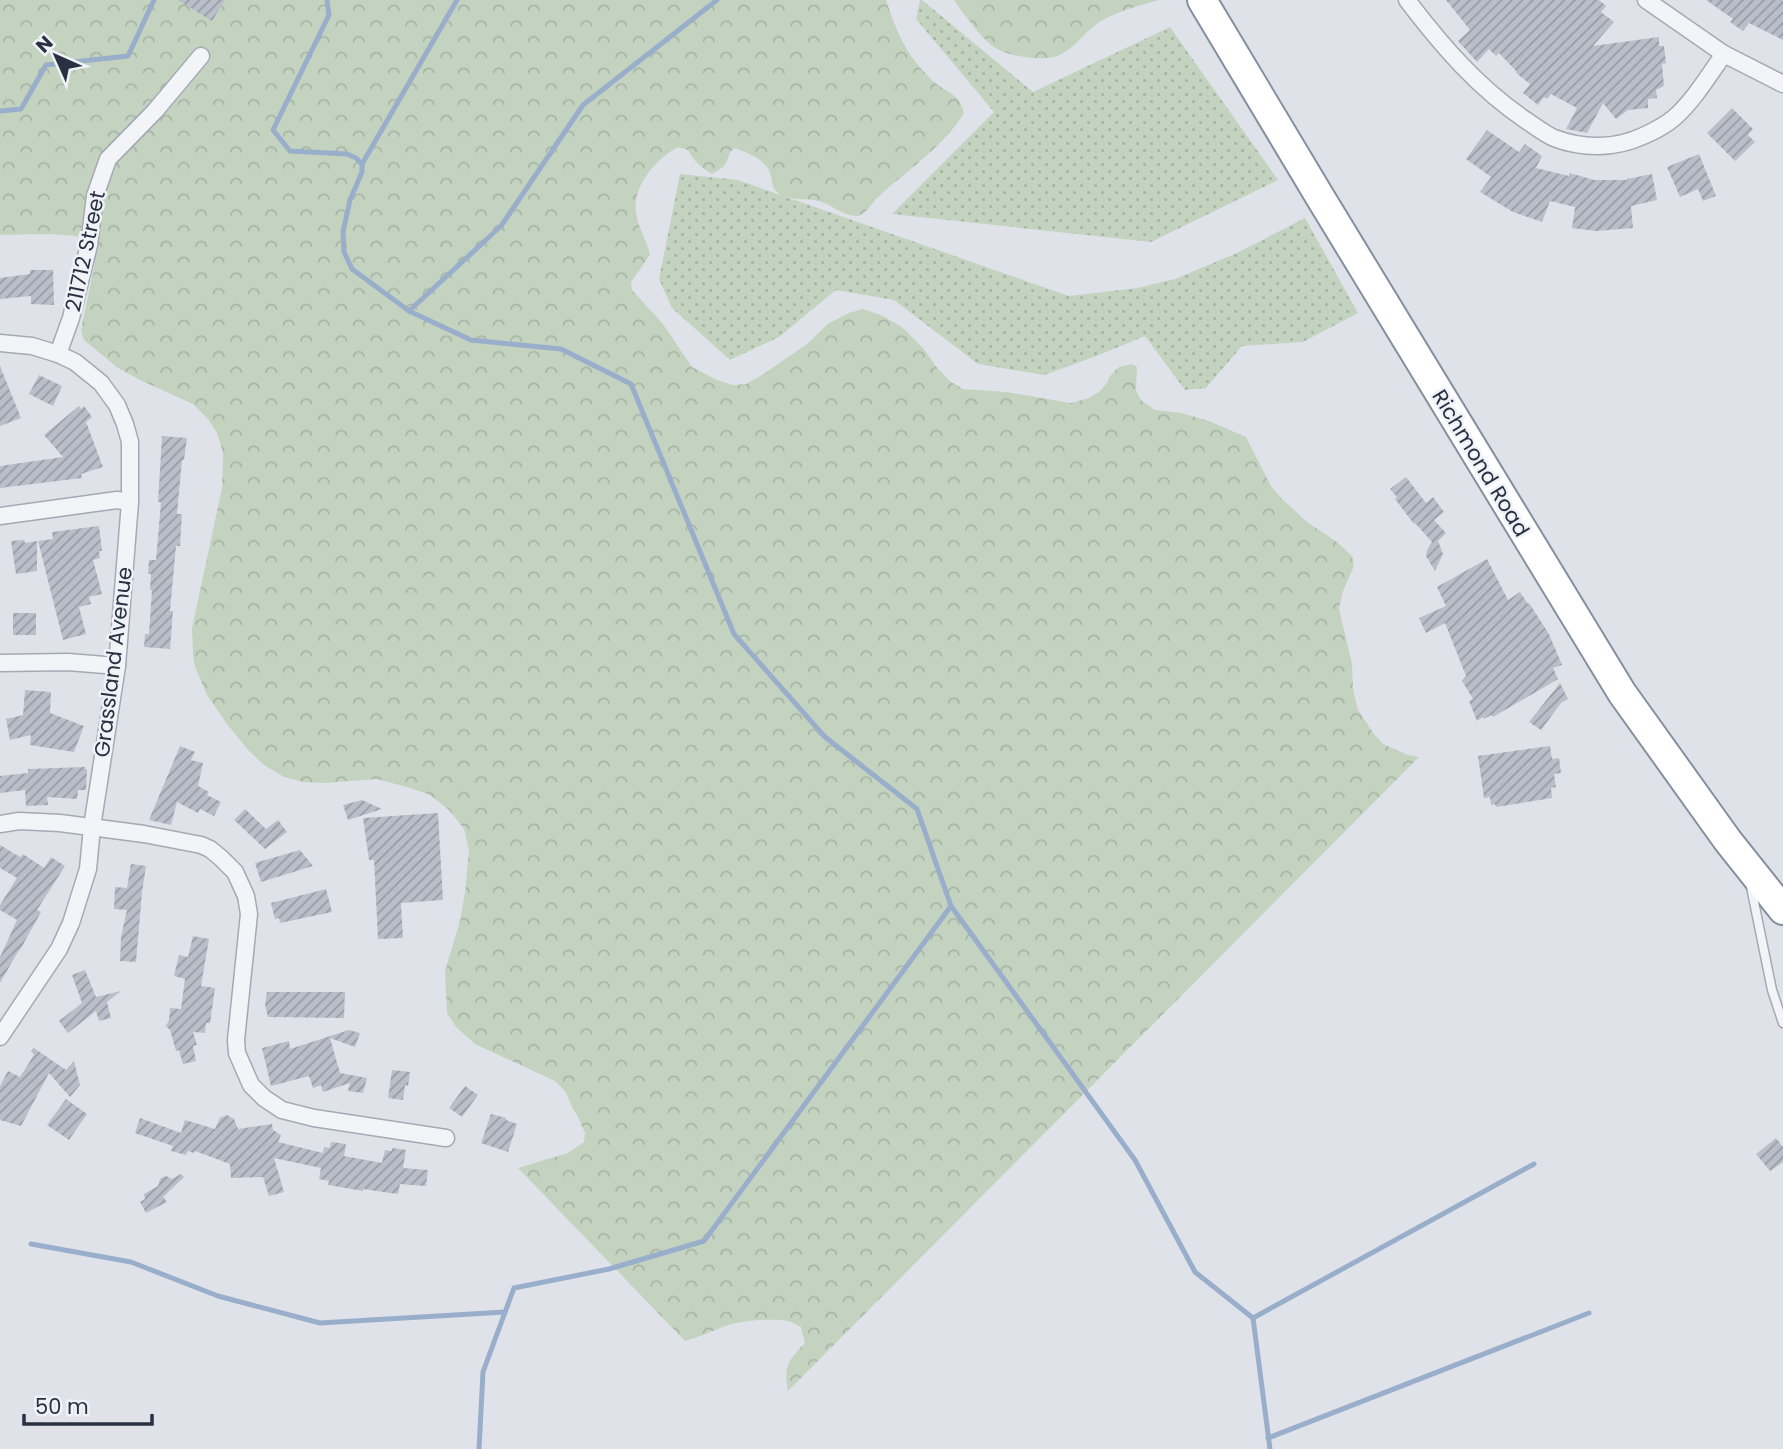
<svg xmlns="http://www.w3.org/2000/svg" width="1783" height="1449" font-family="Poppins,sans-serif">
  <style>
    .grass { fill: url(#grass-dots) }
    .forest { fill: url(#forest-crowns) }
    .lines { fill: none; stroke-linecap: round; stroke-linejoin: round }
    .stream { stroke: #99aeca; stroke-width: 5 }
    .building { fill: url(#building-hatch) }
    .lane-casing { stroke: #a4aab3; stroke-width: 11 }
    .street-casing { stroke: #a4aab3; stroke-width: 19 }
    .highway-casing { stroke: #868fa0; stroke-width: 32 }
    .lane { stroke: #f2f4f7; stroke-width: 8 }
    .street { stroke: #f2f4f7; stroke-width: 16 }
    .highway { stroke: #fff; stroke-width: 28 }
    .labels { text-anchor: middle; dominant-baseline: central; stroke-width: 5; stroke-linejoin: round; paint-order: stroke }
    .street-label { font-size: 21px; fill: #283041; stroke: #eff2f6 }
  </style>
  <defs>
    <pattern id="grass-dots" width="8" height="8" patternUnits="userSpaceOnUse" patternTransform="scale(1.75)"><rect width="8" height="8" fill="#c4d3c0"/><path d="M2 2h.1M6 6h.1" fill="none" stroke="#a8b5a6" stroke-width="1.8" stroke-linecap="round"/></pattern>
    <pattern id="forest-crowns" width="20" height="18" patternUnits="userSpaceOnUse" patternTransform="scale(1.75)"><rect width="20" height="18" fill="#c4d3c0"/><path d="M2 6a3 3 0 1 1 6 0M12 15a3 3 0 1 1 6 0" fill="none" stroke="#a8b5a6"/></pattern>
    <pattern id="building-hatch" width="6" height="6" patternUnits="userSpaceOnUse" patternTransform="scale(1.75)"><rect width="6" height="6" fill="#babec9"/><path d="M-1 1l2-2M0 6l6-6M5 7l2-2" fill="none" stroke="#979ba5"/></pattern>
  </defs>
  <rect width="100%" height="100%" fill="#dfe3e9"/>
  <g class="grass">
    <path d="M920,0H922L1033,92L1170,27L1278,180L1151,242L892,214L994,112L916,19Z"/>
    <path d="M680,174L738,180L1069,296L1138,288L1175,279L1237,253L1305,218L1358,313L1303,342L1242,346L1206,388L1185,390L1145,336L1094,357L1044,375L978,364L894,300L836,290L779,337L730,360L672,308L659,279Z"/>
  </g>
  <g class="forest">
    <path d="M0,0H886C894,24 902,46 918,65C924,72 931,80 938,85C952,95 959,95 964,113C946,144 907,171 880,195C873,201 865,216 857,216C846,217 833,206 822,202C809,197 793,202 780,194C769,188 774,176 767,167C760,157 746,153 735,148L730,152C727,165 723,168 712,174C701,167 694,162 688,150L678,147C656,159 632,186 636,213C638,228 647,240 650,255L631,282L632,290L663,324L692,367L717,380L733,385L746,384L762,375L807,344L829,323L849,313L863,309L883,316L902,327L923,348L938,369L951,382L963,389L1007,392L1071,403L1089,398L1099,392L1107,383L1110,376L1119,367L1132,364L1137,367L1136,391L1141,400L1155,410L1181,413L1209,421L1246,437L1271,486L1282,499L1307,522L1337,542L1352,556L1354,566L1343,591L1339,609L1352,664L1353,689L1358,710L1374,734L1383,744L1408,755L1419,757L788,1391C783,1367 789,1359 805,1343L801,1327C800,1327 792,1322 791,1322C777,1317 742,1321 728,1325C714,1330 700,1337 685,1341L518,1168L568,1153L584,1142L585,1133L578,1117L571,1105L566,1092L555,1081L475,1044L456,1027L447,1013L445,971L460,921L465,892L469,851L464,829L449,810L430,795L410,788L377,779L325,783L303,782L284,777L264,765L247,749L227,724L207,695L195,667L193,656L192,628L222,488L223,452L217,433L208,419L193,404L140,380L118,368L84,340L81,330L95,262C95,253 92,244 84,239C72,232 17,235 0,235Z"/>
    <path d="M954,0H1159C1138,6 1117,11 1098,23C1086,31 1078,44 1065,52C1056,58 1045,59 1034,58C1022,57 1008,55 997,49C983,41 963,13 954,0Z"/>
  </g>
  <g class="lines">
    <g class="stream">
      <path d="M327,0L329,15L273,130L290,151L347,154L356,158L362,164V172L350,200L343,232L344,252L352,269L409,311L471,340L561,349L631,384L734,634L825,737L917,809L951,906L1135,1160L1195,1272L1253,1318L1270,1449"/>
      <path d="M0,111L21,109L46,65L128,56L154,0"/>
      <path d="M362,164L457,0"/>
      <path d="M409,311L501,226L583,105L717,0"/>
      <path d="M31,1244L131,1262L218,1296L320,1323L505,1312"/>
      <path d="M1253,1318L1534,1164"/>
      <path d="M1268,1438L1589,1313"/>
      <path d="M479,1449L483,1372L514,1288L609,1269L704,1241L951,906"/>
    </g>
  </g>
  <g class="building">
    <path d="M178,0H225L212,21Z"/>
    <path d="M1446,0H1599L1606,6L1601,12L1614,22L1593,46L1659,37V46H1664L1666,63L1662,64L1664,86L1656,90L1657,98L1648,99V108L1628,110L1616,119L1603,103L1587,133L1566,129L1577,108L1551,94L1547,99L1544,97L1538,105L1523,93L1530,84L1516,73L1517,72L1499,53L1496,56L1489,49L1477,62L1458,41L1470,30Z"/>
    <path d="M1706,0H1783V40L1749,23L1743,31L1730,22L1733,19Z"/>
    <path d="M1732,108L1753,129L1748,135L1755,142L1735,161L1707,133Z"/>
    <path d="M1487,130L1519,152L1525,144L1542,156L1536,168L1569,176L1570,173L1594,180H1627V179L1652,174L1657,200L1631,206L1633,228L1596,231L1572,228L1575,207L1550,201L1542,222L1513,212L1480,192L1491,177L1466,159Z"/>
    <path d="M1699,154L1716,196L1703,201L1698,189L1680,197L1667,167Z"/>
    <path d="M30,270H53L54,305L31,304V296L0,299V278L30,274Z"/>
    <path d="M0,366L21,418L0,426Z"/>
    <path d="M39,375L62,386L53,406L29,394Z"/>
    <path d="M79,406L81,409L84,406L92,417L86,422L103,467L81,474L82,478L0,488V466L63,457L44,435Z"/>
    <path d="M162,436L187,438L184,460H182L177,514H182L180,546H176L170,611H173L170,649L144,647L145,634H149L152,590H150L151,574H148L149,560H156L161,502H158Z"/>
    <path d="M1406,477L1426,503L1433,497L1444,512L1434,520L1446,533L1438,541L1443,554L1435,571L1426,556L1427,550L1432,542L1415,523L1414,524L1395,499L1397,497L1390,489Z"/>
    <path d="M99,526L102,551H99L100,558L93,560L102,594L89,597L91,604L79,607L86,634L63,640L38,541L53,539L52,532Z"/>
    <path d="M24,540L25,543L37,541V571L16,574L11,541Z"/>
    <path d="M1487,559L1508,600L1520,592L1528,604L1529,603L1549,634L1562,665L1553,668L1558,679L1493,717L1491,715L1484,719L1483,717L1477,721L1469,701L1473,699L1462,681L1466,676L1445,623L1426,633L1419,618L1446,606L1437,587Z"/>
    <rect x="13" y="613" width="23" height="22"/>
    <path d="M1560,683L1568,699L1561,703L1541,730L1529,722Z"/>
    <path d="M25,690L51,692L50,713L84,726L74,752L30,745L31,735L10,740L6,719L23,715Z"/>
    <path d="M180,746L195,752L191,760L203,763L198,786L209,792L207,795L221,802L214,816L200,809L198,813L177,802L171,825L149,820Z"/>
    <path d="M1550,746L1552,759L1559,758L1561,773L1554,774L1556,787L1551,788L1552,798L1496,807L1495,804L1491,805L1490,797L1484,798L1478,756Z"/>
    <path d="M85,767V769H87L86,790H78L77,799L47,797L48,805L26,806L25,790L0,793V776L28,773V769Z"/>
    <path d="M362,800L382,809L348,820L343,805Z"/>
    <path d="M245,809L266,829L278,820L287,832L265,849L234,820Z"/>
    <path d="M438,813L443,900L401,903L403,938L378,939L374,860H369L363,818Z"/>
    <path d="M0,845L20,857L23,854L44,868L51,857L65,866L37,910L41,912L20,950H19L0,983V957L17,920L0,910V905L17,878L0,868Z"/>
    <path d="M300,850L313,866L261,882L255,863Z"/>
    <path d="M131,864L146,866L142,892L136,962L120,961L121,937L127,910L114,909L115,887L127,888Z"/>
    <path d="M326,889L332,912L280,923L279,918L275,919L271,903Z"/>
    <path d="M193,936L209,939L201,986L215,988L210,1023H206L205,1033L193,1032L197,1045L193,1046L196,1061L183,1064L179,1050L176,1051L170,1030L166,1026L169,1020L170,1008L181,1009L185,979L174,976L179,955L188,957Z"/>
    <path d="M85,970L96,997L121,991L107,1002L111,1018L99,1021L96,1011L68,1033L59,1021L82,1003L72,975Z"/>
    <path d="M267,992H345L344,1018L268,1017L265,1005Z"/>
    <path d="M349,1030L360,1033L355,1047L330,1038L340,1073L367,1078L363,1093L348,1091L350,1083L323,1092L321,1085L313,1088L309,1076L271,1086L262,1048L289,1041L290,1049Z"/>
    <path d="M34,1048L66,1070L74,1061L80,1085L70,1097L49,1073L21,1126L0,1120V1086L8,1071L20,1077L34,1055L31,1051Z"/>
    <path d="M392,1070L410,1072L408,1086L405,1085L403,1100L388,1098Z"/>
    <path d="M465,1086L478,1095L462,1117L449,1108Z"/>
    <path d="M66,1099L87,1114L69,1140L47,1125Z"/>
    <path d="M491,1114L506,1118V1120L517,1124L508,1152L481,1143Z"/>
    <path d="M227,1115L234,1119L238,1129L272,1124L273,1130L281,1135L278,1142L323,1153L324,1147L330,1148L331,1142L346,1144L344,1156L382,1163L385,1150L392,1151V1148L406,1150L403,1168L428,1170L426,1186L400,1184L398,1194L363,1189V1191L328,1185L329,1181L319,1179L321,1168L274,1158L284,1192L269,1196L263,1177L231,1178L230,1164L195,1151L194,1153L188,1151L186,1155L171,1151L173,1146L135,1133L140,1118L181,1133L185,1120L215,1129L220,1118Z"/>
    <path d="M1776,1138L1783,1147V1162L1770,1171L1756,1154Z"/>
    <path d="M181,1174L184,1177L163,1197L167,1202L146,1213L140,1202L145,1199L144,1194L158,1186L160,1179L163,1177L166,1176L172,1179Z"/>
  </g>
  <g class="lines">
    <g class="lane-casing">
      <path id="lane" d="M1751,887L1772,990L1783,1023"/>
    </g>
    <g class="street-casing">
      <g id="street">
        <path d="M1407,0C1442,46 1478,88 1527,121C1536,127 1545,134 1554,138C1583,149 1615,149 1643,136C1654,131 1665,126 1675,117C1694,100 1709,75 1724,54"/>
        <path d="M1646,0L1724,54L1783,84"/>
        <path d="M0,343L32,346L58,354L75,362L101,383L117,405L125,424L130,442V502L117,666L92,827L88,869L71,923L59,949L0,1037"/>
        <path d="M58,354L71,318L89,245L95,196L108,159L155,111L201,56"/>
        <path d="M0,516L117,500L130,502"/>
        <path d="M0,663L68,662L117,666"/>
        <path d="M0,824L19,821L60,823L144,834L201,845L210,849L221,858L235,872L246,896L249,914L236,1040L237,1053L251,1085L264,1098L282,1110L314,1118L446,1138"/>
      </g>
    </g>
    <g class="highway-casing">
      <path id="highway" d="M1202,0L1320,197L1622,693L1728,841L1783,910"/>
    </g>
    <use href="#lane" class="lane"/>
    <use href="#street" class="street"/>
    <use href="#highway" class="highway"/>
  </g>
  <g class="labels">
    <g class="street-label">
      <text transform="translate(85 251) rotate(-78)">211712 Street</text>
      <text transform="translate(1481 463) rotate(59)">Richmond Road</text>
      <text transform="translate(113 662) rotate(-83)">Grassland Avenue</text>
    </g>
  </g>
  <g transform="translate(56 56) rotate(315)" stroke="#eff2f6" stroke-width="5" paint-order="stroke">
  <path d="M0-5L12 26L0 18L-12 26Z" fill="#283041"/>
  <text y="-10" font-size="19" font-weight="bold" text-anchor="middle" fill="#283041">N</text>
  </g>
  <path d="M24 1414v10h128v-10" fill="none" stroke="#283041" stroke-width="3.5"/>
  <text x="35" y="1414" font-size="21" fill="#283041" stroke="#eff2f6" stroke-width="5" paint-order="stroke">50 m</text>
</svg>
